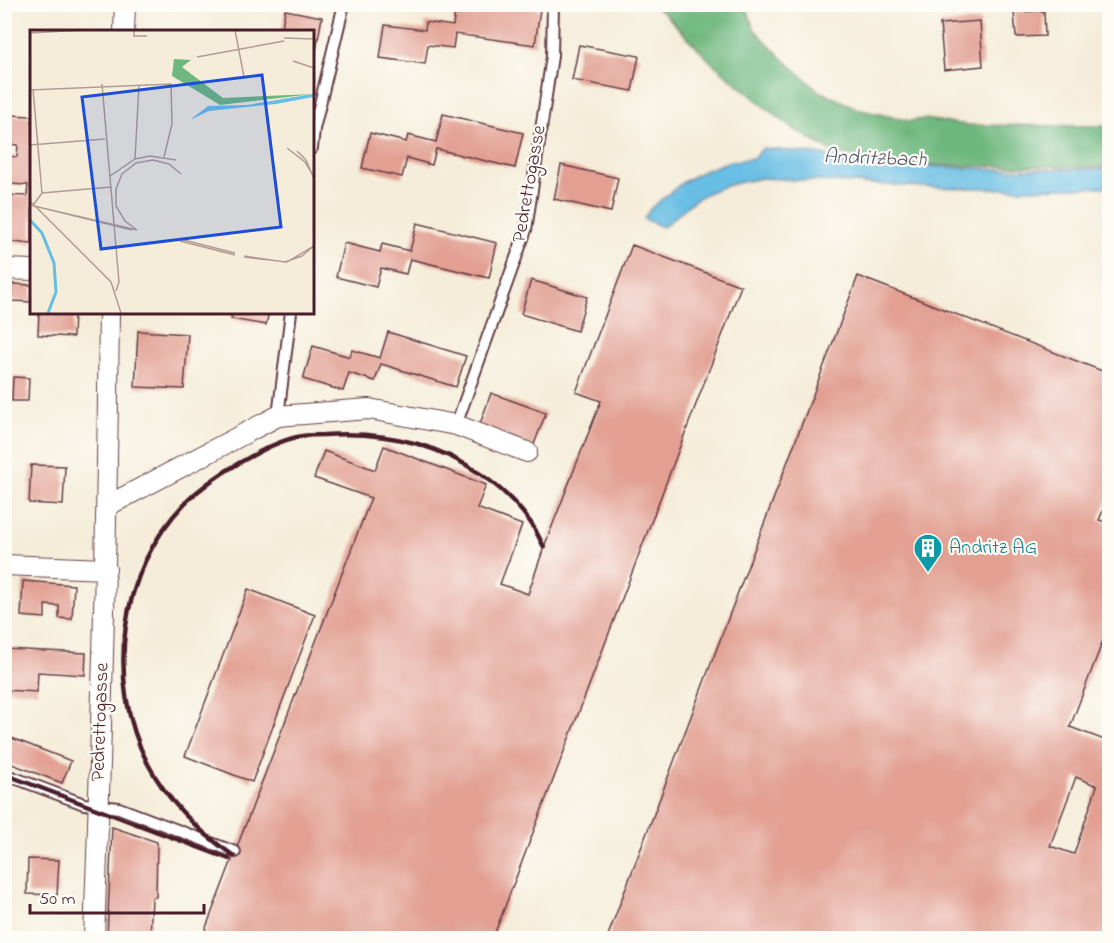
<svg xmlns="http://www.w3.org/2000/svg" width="1114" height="943" font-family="'Indie Flower',sans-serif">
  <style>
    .forest { fill: #6eb77e; stroke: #5c6b54; stroke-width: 1.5 }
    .water { fill: #67bee4; stroke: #586e88; stroke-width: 1.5 }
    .building { fill: #e29f92; fill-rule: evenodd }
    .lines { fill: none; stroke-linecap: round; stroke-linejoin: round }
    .service-casing { stroke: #643e45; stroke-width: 14 }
    .minor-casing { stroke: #643e45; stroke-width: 22 }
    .service { stroke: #fff; stroke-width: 10 }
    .minor { stroke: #fff; stroke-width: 20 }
    .rail { stroke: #4a1f2b; stroke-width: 4.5 }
    .labels { text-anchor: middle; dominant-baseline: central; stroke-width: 4.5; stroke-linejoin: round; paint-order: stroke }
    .street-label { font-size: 20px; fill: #4a1f2b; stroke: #fdfcf7 }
    .culture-label { font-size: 20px; fill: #0d838f; stroke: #fdfcf7; text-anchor: start }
    .water-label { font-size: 21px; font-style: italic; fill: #54576c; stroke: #fdfcf7 }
    .inset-river { fill: none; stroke: #67bee4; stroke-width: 3 }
    .inset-road { fill: none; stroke: #b19b93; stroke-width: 1.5 }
    .view { fill: #1d4ed8; fill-opacity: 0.15; stroke: #1d4ed8; stroke-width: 3 }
    .inset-edge { fill: none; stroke: #4a1f2b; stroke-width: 3 }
  </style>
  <rect width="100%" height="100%" fill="#fdfcf7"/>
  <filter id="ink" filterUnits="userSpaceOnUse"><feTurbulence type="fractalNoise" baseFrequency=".0167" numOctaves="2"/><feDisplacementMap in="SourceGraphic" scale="12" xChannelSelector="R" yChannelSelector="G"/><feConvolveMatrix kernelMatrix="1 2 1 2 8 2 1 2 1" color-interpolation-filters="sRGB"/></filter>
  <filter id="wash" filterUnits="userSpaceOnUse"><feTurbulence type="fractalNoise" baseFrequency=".008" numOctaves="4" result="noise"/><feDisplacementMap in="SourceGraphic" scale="24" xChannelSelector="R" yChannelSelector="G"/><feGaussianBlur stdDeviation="1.35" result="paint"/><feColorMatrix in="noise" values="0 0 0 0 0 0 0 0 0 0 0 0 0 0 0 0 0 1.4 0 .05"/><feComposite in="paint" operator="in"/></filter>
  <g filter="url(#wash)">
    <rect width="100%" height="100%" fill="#f5edd9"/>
    <path class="forest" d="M652,5H746L754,29L783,59L819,91L861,110L910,121L924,119L967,125L1109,126V167L890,165L834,153L792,128L766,108L710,61L663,12Z"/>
    <path class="water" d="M763,148L833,156L841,162L890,165L998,169H1109V187L1016,189L922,187L762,178C740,182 714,187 695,200C684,208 674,219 663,227L644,219L651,208L683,182L703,171L728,162L754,158Z"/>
    <g id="blocks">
      <g class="building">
        <path d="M456,4H509L540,9L535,45L455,34L453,48L428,45L425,64L380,58L385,25L425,30L426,22L453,26Z"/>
        <path d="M285,10L322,17L313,67H312V32H281Z"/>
        <path d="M1044,11L1045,36L1016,37L1014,12Z"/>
        <path d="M980,21L983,66L944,70L940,24Z"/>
        <path d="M579,45L639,56L632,91L572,80Z"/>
        <path d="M443,114L523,133L515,168L436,149L432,165L407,158L402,177L362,168L370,133L406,142L408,135L436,142Z"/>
        <path d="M9,115L32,116V244L4,241V195L27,196L28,185L8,184L9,156L17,157L18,145L8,144Z"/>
        <path d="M561,165L618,178L611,212L554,199Z"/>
        <path d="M417,223L497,243L489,278L410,259L406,274L381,268L376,287L336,277L344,243L380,252L382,244L410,251Z"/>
        <path d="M632,245L741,286L493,938H202L371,498L314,478L324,451L375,470L384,446L486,485L477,508L522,525L500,584L528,594L544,547L601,401L576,392Z"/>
        <path d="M858,276L1110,374V494L1099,520L1110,523V622L1070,727L1110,742V938H607ZM1076,777L1097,786L1074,854L1050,846Z"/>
        <path d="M531,280L587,297L577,331L521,314Z"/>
        <path d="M12,284L32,285V302L11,301Z"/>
        <path d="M39,312H74L73,337L38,335Z"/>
        <path d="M232,312H269L266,325L231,319Z"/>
        <path d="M138,331L188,334L184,389L135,387Z"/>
        <path d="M388,332L466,356L456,387L381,364L375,381L349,373L343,391L303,379L313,346L350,357L352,350L380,358Z"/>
        <path d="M13,377L29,378L28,401H12Z"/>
        <path d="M491,393L546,413L533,447L479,427Z"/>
        <path d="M31,465L65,466L63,505L29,503Z"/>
        <path d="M23,581L74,585L72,619L59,618V606L45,605V618L21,616Z"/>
        <path d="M248,589L315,615L252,782L185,756Z"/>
        <path d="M4,649L86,653L85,675L38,672L37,692L4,690Z"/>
        <path d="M4,735L71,761L62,783L4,761Z"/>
        <path d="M112,827L157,842L156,897L152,898L150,938H107Z"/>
        <path d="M28,859L59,860L57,895L27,894Z"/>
      </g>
    </g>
  </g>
  <g filter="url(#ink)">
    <use href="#blocks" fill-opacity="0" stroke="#643e45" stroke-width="1.5"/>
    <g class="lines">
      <g class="service-casing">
        <g id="service">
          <path d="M312,148L314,129L344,4"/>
          <path d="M278,416L291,312"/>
          <path d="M456,425L526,230L552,56L553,4"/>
          <path d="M4,774L84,804L119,808L235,852"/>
        </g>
      </g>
      <g class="minor-casing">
        <g id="minor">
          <path d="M124,32L125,4"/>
          <path d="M4,269L32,270"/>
          <path d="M107,506L278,416L369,409L456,425L527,452"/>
          <path d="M4,565L106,569"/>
          <path d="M94,938C102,730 107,521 109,312"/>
        </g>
      </g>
      <use href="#service" class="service"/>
      <use href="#minor" class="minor"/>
      <g class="rail">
        <path d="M4,774L229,859"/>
        <path d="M234,856C199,832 168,802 148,764C105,681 119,571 185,503C201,487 220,474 239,463C259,452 279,440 302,436C309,435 317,435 324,435C356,433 387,435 418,444C462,457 505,486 531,523C536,531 540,539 544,547"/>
      </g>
    </g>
  </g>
  <defs>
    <g id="building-pin" transform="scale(1.5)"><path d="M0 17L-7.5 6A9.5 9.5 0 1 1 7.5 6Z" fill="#0f9aa8" stroke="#fdfcf7"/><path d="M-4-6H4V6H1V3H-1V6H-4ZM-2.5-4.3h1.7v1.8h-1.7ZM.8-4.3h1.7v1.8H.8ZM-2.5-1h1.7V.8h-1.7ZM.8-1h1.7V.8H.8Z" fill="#fff"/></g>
  </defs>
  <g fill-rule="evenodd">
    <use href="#building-pin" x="928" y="548"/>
  </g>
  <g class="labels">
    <g class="street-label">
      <text transform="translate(530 184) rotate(-80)">Pedrettogasse</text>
      <text transform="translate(101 722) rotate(-88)">Pedrettogasse</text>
    </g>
    <g class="culture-label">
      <text x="949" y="548">Andritz AG</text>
    </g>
    <g class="water-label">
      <text transform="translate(875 159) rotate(2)">Andritzbach</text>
    </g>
  </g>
  <g transform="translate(30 30)">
    <rect width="284" height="284" fill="#f5edd9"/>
    <path d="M144,29L161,30L152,37L193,68L283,64L190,75L142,46Z" fill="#6eb77e"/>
    <path d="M283,64V67L246,74L179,81L160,90L178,76L217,75Z" fill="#67bee4"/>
    <path class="inset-river" d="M0,190L12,203L24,233L26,262L18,283"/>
    <path class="inset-road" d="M104,0V6H117M205,0L214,47M0,3L52,0M254,8L284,9M167,27L254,11M263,31L284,38M72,54L89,252L86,261M3,59L12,163M0,60L141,54L142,94L134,127M0,115L75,109M257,118L275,132L284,147M267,121L276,130L284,149M105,129L109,55M80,146L105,129L120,126L146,130M0,171L81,252L91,283M4,174L12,163L81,157M0,175L102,200M8,177L107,200M107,200L95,191L86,176V159L92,144L106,133L123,130L139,134L151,144M150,209L205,223M150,211L205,225M214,226L255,232L272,226L284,216M214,227L257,232L284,216"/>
    <path class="view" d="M232,45L251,197L71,219L52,67Z"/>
    <rect width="284" height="284" class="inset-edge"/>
  </g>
  <rect width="1114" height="943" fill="none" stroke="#fdfcf7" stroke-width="24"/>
  <path d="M30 904v9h174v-9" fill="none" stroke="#4a1f2b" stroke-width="3"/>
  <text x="39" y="904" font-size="18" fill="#4a1f2b" stroke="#fdfcf7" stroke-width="4.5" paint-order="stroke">50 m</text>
</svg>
